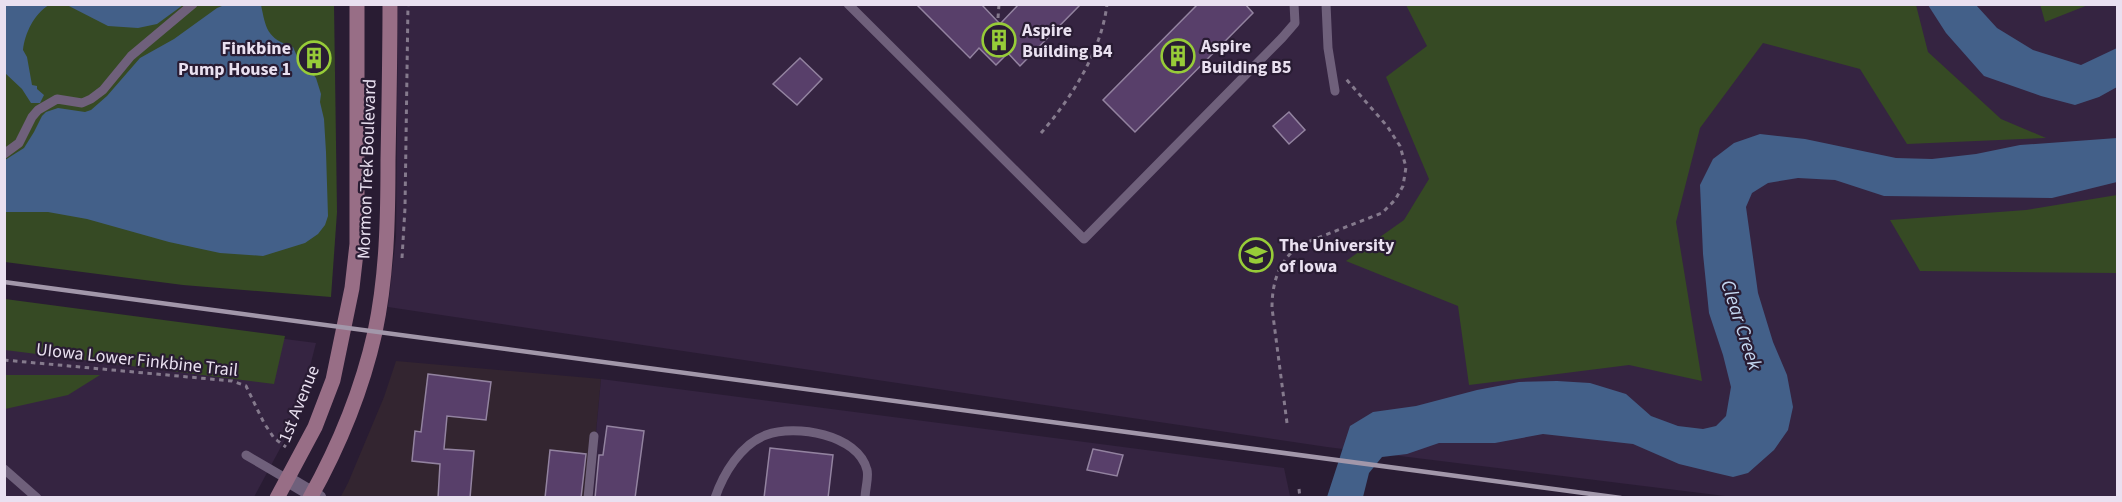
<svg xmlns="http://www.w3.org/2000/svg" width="2122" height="502" font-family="'Source Sans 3',sans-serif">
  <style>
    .commercial { fill: #332530 }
    .built { fill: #352441 }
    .green { fill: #364a24 }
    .water { fill: #436089 }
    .building { fill: #583f6a; stroke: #9383a0; stroke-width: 1.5 }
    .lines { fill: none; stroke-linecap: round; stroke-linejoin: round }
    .path { stroke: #857a8d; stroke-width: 3; stroke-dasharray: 4.5 4.5; stroke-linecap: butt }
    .lane { stroke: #6f607b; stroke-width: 9 }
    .street { stroke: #6f607b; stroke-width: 15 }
    .secondary { stroke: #986e86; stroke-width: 15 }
    .rail { stroke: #a297aa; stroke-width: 4.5 }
    .labels { text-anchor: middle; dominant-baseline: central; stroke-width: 4.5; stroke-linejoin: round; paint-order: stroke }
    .poi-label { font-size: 18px; font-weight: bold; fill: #e9e0f0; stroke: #291c33; text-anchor: start }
    .street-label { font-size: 18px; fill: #e9e0f0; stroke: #291c33 }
    .water-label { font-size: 20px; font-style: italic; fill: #c4d7f1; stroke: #291c33 }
  </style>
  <rect width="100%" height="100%" fill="#291c33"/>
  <path class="commercial" d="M396,361L601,379L590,497L340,498L348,483L384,397Z"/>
  <g class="built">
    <path d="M398,5H2117V497H1733L1327,447L388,307L396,237Z"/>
    <path d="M5,303L316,343L297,417L254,497L5,498Z"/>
    <path d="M601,379L1284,468L1290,496L590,498Z"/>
  </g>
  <g class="green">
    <path d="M2040,4H2088V5L2045,22Z"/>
    <path d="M5,5H334L337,212L331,297L183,285L5,262Z"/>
    <path d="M1406,5H1916L1928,52L2001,119L2046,138L1907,144L1860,69L1763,43L1700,128L1676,222L1702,381L1629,365L1469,385L1458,306L1346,261L1404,220L1429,179L1386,77L1427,46Z"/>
    <path d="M2117,195V273L1920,271L1890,220L2026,210Z"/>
    <path d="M5,299L285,336L274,384L5,350Z"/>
    <path d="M4,375H100L68,395L5,409Z"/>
  </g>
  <g class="water">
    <path d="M5,4L49,5C34,14 25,33 23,50L27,57L32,85L37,86V89L44,95L40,103H31L22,89L5,73Z"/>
    <path d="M227,4L261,5C266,28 266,38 293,47L300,63L309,69L316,78L321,94L320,102L324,119L326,152L328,216L325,225L318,234L305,243L263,256L220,253L169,242L87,219L48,212H5V160L24,148L34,132L42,116L46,112L58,108L85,112L91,110L107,96L140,58L174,39L217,8Z"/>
    <path d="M67,5H183L157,24L138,28L108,26Z"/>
    <path d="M1928,5H1976L1997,28L2033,50L2081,65L2117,48V87L2099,97L2075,105L2041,96L1984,76L1946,33Z"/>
    <path d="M1760,134L1805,139L1896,158L1932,159L1976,154L2020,145L2117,138V182L2052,198L1884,196L1835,180L1798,178L1768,183L1752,193L1746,207L1758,293L1773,342L1787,375L1793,407L1788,430L1774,450L1748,473L1733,477L1716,473L1679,464L1633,444L1543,434L1495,443H1439L1407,454L1382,457L1369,473L1363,497H1327L1350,426L1373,412L1416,406L1477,390L1519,382L1557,381L1590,383L1626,394L1651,416L1678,426L1703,429L1716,426L1726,416L1731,387L1723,355L1709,313L1703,254L1700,185L1713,159L1734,143Z"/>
  </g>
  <g class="building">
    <path d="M916,4H981L1000,24L1019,4H1081L1020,66L1008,53L996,65L979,48L970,58Z"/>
    <path d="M1198,4H1245L1253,13L1135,132L1103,100Z"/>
    <path d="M317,48L324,64L311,69L305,53Z"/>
    <path d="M800,58L822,79L797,105L773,84Z"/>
    <path d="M1289,112L1305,130L1289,144L1273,126Z"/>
    <path d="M428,374L491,382L486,420L447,416L444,449L474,451L470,498H438L440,464L412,461L415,431L421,432Z"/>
    <path d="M607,426L644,431L635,498H595L599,455H603Z"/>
    <path d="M770,448L833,455L828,498H764Z"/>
    <path d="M1093,449L1123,455L1117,476L1087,470Z"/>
    <path d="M550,450L586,454L581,498H545Z"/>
  </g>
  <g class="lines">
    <g class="path">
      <path d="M998,18L999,4"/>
      <path d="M1041,133C1071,99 1102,50 1107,4"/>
      <path d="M402,258L405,208L408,4"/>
      <path d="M4,360L232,381L246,386L264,423L274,438L286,447"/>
      <path d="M1287,423L1272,308C1272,282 1279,259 1302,244L1382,213L1395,200L1403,186L1406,167L1400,146L1387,126L1346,79"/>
      <path d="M1299,489L1300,498"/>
    </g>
    <g class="lane">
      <path d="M848,4L1084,239L1282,38L1295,23L1294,4"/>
      <path d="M1326,4L1328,48L1335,91"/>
      <path d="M4,154L19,143L32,117L38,110L57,99L82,103L91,99L103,90L131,56L193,4"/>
      <path d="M246,455L287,479"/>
      <path d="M4,469L37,498"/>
      <path d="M588,498L594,436"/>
      <path d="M715,498C723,474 741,444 766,435C795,424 858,434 867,470C869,477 865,490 865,498"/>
    </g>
    <path class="street" d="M287,479L319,498"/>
    <g class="secondary">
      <path d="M277,498L315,427L333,380L352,288L357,244V4"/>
      <path d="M310,498C339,446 362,390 375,332C387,275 388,217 388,160C389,108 390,56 390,4"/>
    </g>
    <path class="rail" d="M4,282L1621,498"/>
  </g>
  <defs>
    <g id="building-ring" transform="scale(1.725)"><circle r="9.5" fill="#291c33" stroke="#97cc38" stroke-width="1.5"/><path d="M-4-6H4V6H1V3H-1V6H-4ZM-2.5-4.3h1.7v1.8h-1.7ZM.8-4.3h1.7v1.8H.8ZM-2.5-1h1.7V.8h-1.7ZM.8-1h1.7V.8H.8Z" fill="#97cc38"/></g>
    <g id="university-ring" transform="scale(1.725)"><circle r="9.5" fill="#291c33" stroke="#97cc38" stroke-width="1.5"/><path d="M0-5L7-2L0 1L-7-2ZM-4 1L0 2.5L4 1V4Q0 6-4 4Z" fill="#97cc38"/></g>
  </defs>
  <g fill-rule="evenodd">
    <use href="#building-ring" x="999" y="40"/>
    <use href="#building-ring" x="1178" y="56"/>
    <use href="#building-ring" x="314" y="58"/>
    <use href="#university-ring" x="1256" y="255"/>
  </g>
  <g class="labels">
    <g class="poi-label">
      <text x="1022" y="30">Aspire<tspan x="1022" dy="21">Building B4</tspan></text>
      <text x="1201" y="46">Aspire<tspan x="1201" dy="21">Building B5</tspan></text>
      <text x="291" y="48" text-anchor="end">Finkbine<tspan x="291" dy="21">Pump House 1</tspan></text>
      <text x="1279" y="245">The University<tspan x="1279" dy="21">of Iowa</tspan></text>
    </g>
    <g class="street-label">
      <text transform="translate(367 169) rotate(-88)">Mormon Trek Boulevard</text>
      <text transform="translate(137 360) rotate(6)">UIowa Lower Finkbine Trail</text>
      <text transform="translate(299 404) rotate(-68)">1st Avenue</text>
    </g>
    <g class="water-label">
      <text transform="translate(1741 325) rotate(72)">Clear Creek</text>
    </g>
  </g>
  <rect width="2122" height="502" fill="none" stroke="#e9e0f0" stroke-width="12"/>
</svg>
